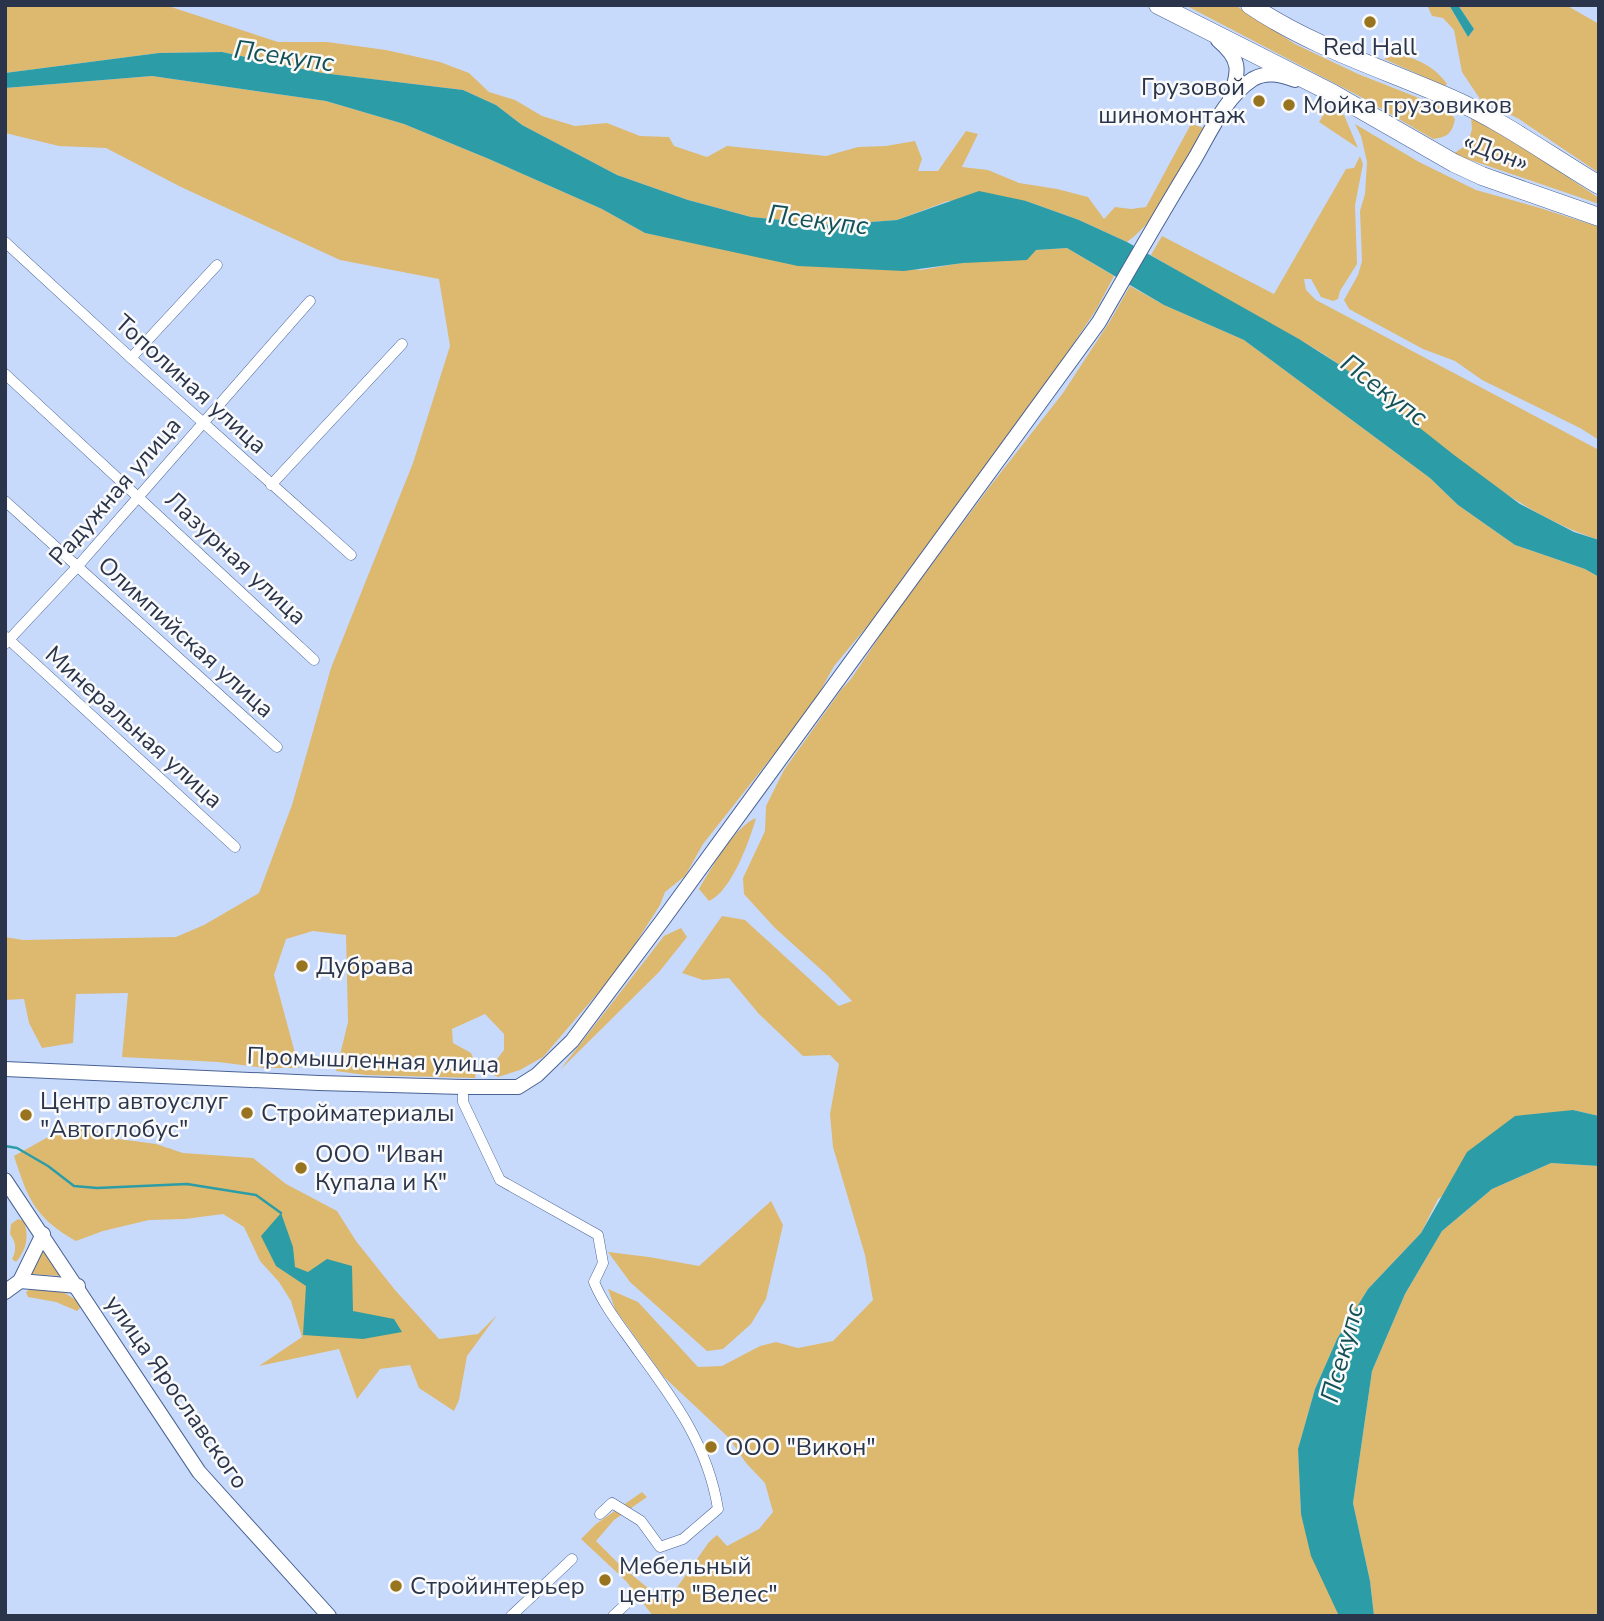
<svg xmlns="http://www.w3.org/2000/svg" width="1604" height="1621" font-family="'Nunito Sans',sans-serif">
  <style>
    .green { fill: #ddb86f }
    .water { fill: #2c9da6 }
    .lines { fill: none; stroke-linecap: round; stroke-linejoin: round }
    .stream { stroke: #2c9da6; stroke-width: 2.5 }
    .street-casing { stroke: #496294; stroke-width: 11 }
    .secondary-casing { stroke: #496294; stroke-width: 16 }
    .highway-casing { stroke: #496294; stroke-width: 19 }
    .street { stroke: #fff; stroke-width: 10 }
    .secondary { stroke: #fff; stroke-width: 14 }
    .highway { stroke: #fff; stroke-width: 18 }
    .poi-dot { fill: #99741f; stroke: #fafafa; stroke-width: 2.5 }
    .labels { text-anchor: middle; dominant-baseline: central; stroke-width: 5; stroke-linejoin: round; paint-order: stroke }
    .poi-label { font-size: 24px; fill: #2a354c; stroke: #fafafa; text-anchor: start }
    .street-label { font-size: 24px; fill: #2a354c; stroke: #fafafa }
    .water-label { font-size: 26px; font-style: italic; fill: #135156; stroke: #fafafa }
  </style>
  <rect width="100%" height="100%" fill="#c8dafc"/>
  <g class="green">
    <path d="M5,5H165L278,42H327L386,50L440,62L469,73L489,92L515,100L542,116L575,126L607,123L640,136L669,137L674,146L707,157L727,146L826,156L858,147L886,146L915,141L922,159L918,171H938L966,131L978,134L962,167L988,170L1019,183L1057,189L1088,197L1104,219L1115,207L1131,209L1146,207L1191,124L1204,128C1183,164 1161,218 1127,242L1079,220L1026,201H948L897,220L831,225L751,217L688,200L617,175L522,125L496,105L463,90L321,73L222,52L159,53L5,73Z"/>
    <path d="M1185,5H1235L1295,44L1358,74L1447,109L1455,119C1452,134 1447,137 1433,139L1361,97Z"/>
    <path d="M1427,5H1449L1468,37L1474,29L1458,5H1566L1599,24V173L1519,119L1480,99L1462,72L1454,30L1443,18L1432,16Z"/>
    <path d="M1397,54C1418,59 1434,66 1447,84L1445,86L1384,59Z"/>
    <path d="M152,76L326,101L404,124L489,159L602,209L645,233L702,244L921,270L1036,250L1067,248L1114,276L1096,310L1057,368L879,612L834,666L812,706L703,844L685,876L665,892L660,905L621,966L543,1057L520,1070L498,1077L487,1072L504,1050V1034L485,1014L452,1029L453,1043L471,1053L477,1069L475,1078L366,1075L336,1071L348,1022L346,935L313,931L286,939L274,975L299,1068H265L218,1062L122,1057L128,993L76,994L73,1043L42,1048L29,1023L24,999L5,1000V937L23,940L176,937L204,925L259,893L292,805L331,668L413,463L450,346L439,279L340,260L181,187L106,148L59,146L5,133V88Z"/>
    <path d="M1328,108L1344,115L1358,148L1319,122Z"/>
    <path d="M1471,117L1536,156L1599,198V204L1453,154L1468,144L1472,129Z"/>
    <path d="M1355,124L1419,162L1476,190L1540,208L1599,227V440L1580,428L1482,380L1455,361L1423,349L1349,309L1344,300L1358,275L1362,261L1360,211L1365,194L1367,162L1361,136Z"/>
    <path d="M1360,156L1363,164L1355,205L1357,264L1340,291L1338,299L1333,301L1321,297L1311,279H1304L1306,290L1316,300L1599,450V540C1499,507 1427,429 1344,368C1314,346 1280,329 1248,311C1215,293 1183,274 1151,255L1162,236L1274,294L1346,169L1354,168Z"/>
    <path d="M1130,286L1164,305L1244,340L1430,478L1458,505L1515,545L1585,569L1599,577V1116L1573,1110L1438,1199L1421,1233L1368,1289L1337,1339L1315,1389L1298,1449L1301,1514L1339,1616H653L626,1581L581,1539L596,1524L642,1492L647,1497L614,1520L596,1541L620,1565L666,1603L709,1542L717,1535L727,1546L759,1529L773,1512L765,1483L746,1463L729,1438L664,1377L615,1309L608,1289L638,1302L698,1367L722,1366L760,1346L776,1342L798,1348L833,1341L873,1300L865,1255L833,1147L830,1114L839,1064L830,1055L803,1056L759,1014L729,978L703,980L682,973L722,916L745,920L839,1006L852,1001L827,975L775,928L744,894L743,878L765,831L766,806L784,770L841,690L851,679L892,618L991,485L1063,393L1110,321Z"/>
    <path d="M756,818C750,840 731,892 709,901L699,889C711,869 734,827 756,818Z"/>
    <path d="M681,928L687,937L659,972L560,1070L664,936Z"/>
    <path d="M75,1122L111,1138L156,1144L183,1153L253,1158L286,1184L337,1211L356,1241L395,1290L439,1339L478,1334L497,1315L467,1356L459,1400L454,1411L419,1388L410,1365L380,1369L357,1399L339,1349L259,1366L302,1337L291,1301L279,1282L260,1261L244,1227L223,1214L185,1219L149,1220L103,1231L76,1241C35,1218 28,1199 14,1156Z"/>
    <path d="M1551,1163L1599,1166V1616H1374L1370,1581L1353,1503L1372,1371L1405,1294L1442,1231L1492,1189Z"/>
    <path d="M771,1201L783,1225L766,1299L751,1324L723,1349L707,1351L630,1282L608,1252L649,1257L699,1266Z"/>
    <path d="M18,1219L24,1221C29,1237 27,1249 16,1262L12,1259C17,1250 16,1242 10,1234L11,1224Z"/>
    <path d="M42,1249L61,1276L31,1274Z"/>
    <path d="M32,1288L60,1290L79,1302L80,1308L77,1311L56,1302L28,1297L26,1292Z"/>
  </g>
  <g class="water">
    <path d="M1449,5H1458L1474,29L1468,37Z"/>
    <path d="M222,52L322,73L463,90L496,105L522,125L617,175L688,200L751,217L831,225L897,220L979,191L1026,201L1079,220L1127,242L1299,339L1343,367L1454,455L1520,504L1574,532L1599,540V577L1585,569L1515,545L1458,505L1430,478L1244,340L1164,305L1067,248L1036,250L1027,260L963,263L904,271L798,266L645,233L602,209L489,159L404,124L326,101L152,76L5,88V73L159,53Z"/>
    <path d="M1573,1110L1599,1116V1166L1551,1163L1492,1189L1442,1231L1405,1294L1372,1371L1353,1503L1370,1581L1374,1616H1339L1311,1556L1301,1514L1298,1449L1315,1389L1337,1339L1368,1289L1421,1233L1467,1152L1515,1116Z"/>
    <path d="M281,1213L293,1247L295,1267L308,1272L327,1259L352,1266L353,1311L394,1319L402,1332L363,1339L303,1335L306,1286L276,1266L261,1236Z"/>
  </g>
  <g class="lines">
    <path class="stream" d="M5,1146L17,1148L48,1166L74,1186L97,1188L187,1184L256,1195L281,1213"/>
    <g class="street-casing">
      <g id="street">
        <path d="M5,242L131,358L351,555"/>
        <path d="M131,358L217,265"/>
        <path d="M5,374L314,660"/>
        <path d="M271,485L402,344"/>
        <path d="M5,501L277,747"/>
        <path d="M6,637L235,847"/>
        <path d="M5,644L77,567L310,301"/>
        <path d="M463,1087V1102L500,1180L598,1235L603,1263L594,1282C605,1308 622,1328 638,1351C675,1401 708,1446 718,1509L683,1539L660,1547L641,1521L612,1503L600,1514"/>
        <path d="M511,1616L572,1559"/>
        <path d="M613,1616L626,1604"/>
      </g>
    </g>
    <g class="secondary-casing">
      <g id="secondary">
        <path d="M1218,40C1242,60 1239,71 1230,99"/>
        <path d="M5,1069L319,1083L463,1087H518L537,1075L572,1041L662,921L1099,322C1130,268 1161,214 1194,160C1210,133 1225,97 1253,79C1267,71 1281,75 1295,80"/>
        <path d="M5,1180L199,1472L329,1616"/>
        <path d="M20,1281L78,1286"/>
        <path d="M5,1292L20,1281L43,1234"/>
      </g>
    </g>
    <g class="highway-casing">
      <g id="highway">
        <path d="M1158,5L1332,93L1454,163L1482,176L1599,217"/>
        <path d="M1250,5C1312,47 1382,68 1450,98C1503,121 1550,156 1599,185"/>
      </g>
    </g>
    <use href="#street" class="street"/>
    <use href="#secondary" class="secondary"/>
    <use href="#highway" class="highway"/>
  </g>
  <g class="poi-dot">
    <circle cx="1370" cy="22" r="7"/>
    <circle cx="1259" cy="101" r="7"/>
    <circle cx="1289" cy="105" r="7"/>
    <circle cx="302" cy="966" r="7"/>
    <circle cx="247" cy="1113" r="7"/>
    <circle cx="26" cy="1115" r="7"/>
    <circle cx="301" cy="1168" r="7"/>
    <circle cx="711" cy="1447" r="7"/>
    <circle cx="605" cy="1580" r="7"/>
    <circle cx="396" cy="1586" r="7"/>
  </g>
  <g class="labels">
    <g class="poi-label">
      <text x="1370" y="47" text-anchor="middle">Red Hall</text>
      <text x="1245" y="87" text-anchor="end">Грузовой<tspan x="1245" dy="28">шиномонтаж</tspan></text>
      <text x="1303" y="105">Мойка грузовиков</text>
      <text x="316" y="966">Дубрава</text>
      <text x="40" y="1101">Центр автоуслуг<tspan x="40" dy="28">"Автоглобус"</tspan></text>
      <text x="261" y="1113">Стройматериалы</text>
      <text x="315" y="1154">ООО "Иван<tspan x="315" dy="28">Купала и К"</tspan></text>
      <text x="725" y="1447">ООО "Викон"</text>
      <text x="619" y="1566">Мебельный<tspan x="619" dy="28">центр "Велес"</tspan></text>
      <text x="410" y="1586">Стройинтерьер</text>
    </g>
    <g class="street-label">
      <text transform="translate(1496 152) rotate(21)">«Дон»</text>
      <text transform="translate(191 384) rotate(42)">Тополиная улица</text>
      <text transform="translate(115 491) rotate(-49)">Радужная улица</text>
      <text transform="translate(236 558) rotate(43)">Лазурная улица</text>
      <text transform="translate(186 637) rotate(42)">Олимпийская улица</text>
      <text transform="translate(134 727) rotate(42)">Минеральная улица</text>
      <text transform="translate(373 1060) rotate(2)">Промышленная улица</text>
      <text transform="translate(177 1392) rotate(55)">улица Ярославского</text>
    </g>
    <g class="water-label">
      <text transform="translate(284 56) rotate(8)">Псекупс</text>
      <text transform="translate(818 220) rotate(7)">Псекупс</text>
      <text transform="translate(1384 390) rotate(37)">Псекупс</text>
      <text transform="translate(1342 1353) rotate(-75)">Псекупс</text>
    </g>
  </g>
  <rect width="1604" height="1621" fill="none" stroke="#2a354c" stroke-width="14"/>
</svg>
